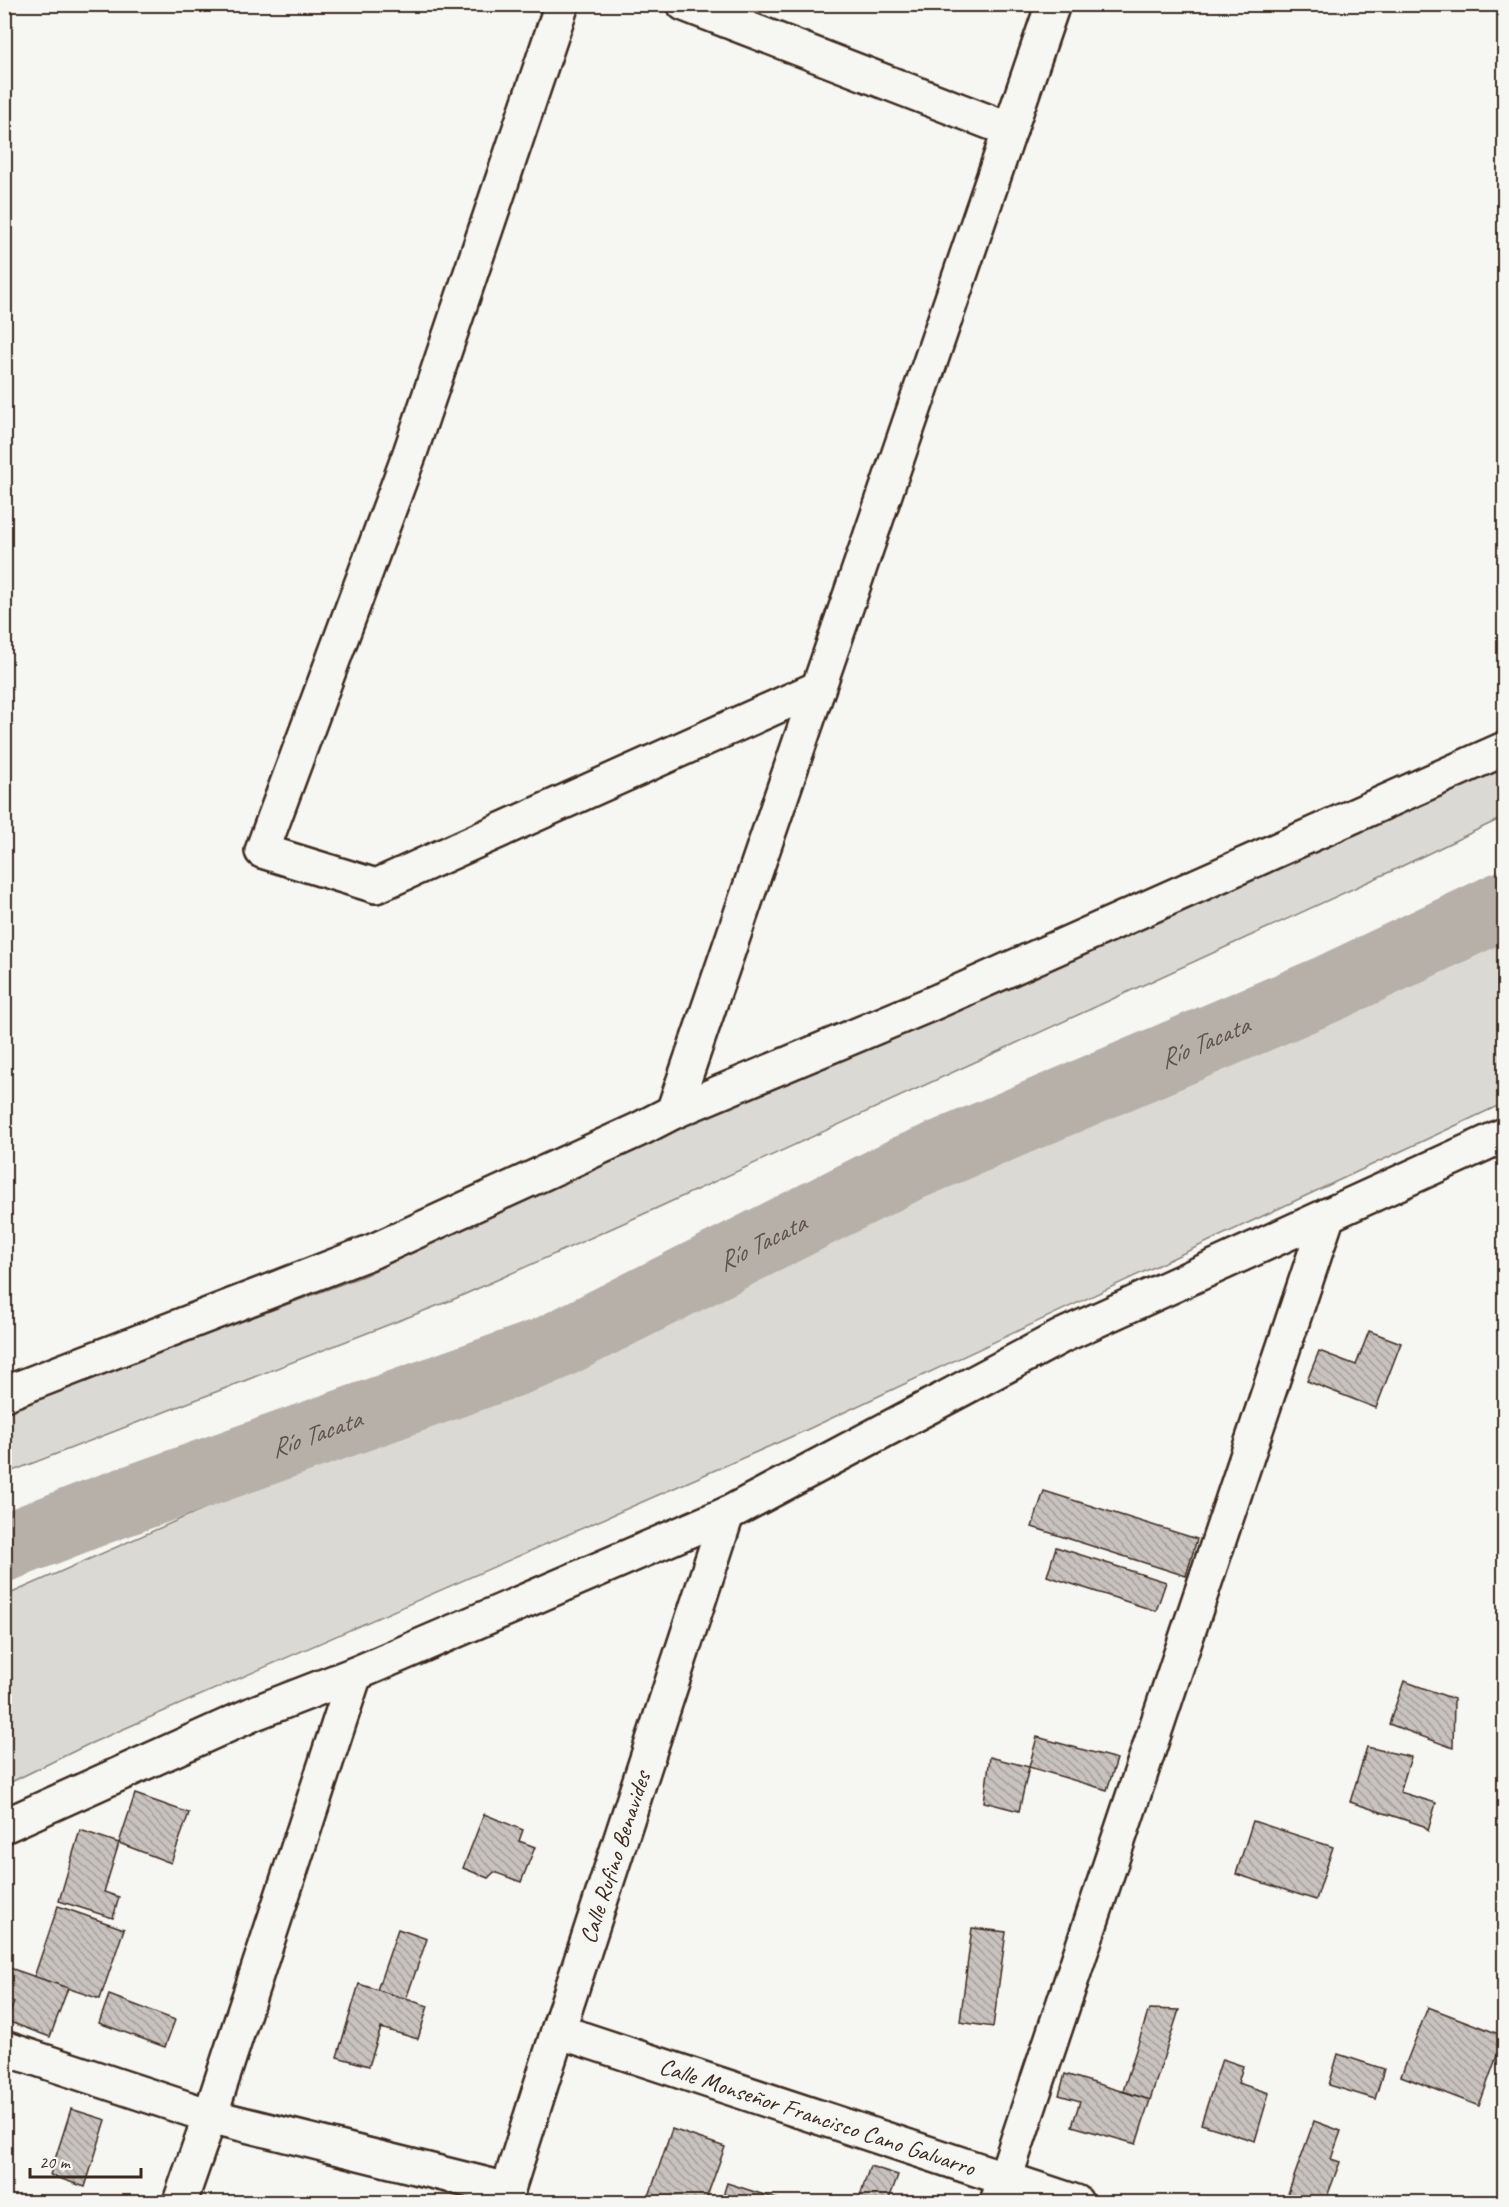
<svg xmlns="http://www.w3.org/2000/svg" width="1509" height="2207" font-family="Caveat,sans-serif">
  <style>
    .grass { fill: #dad9d3; stroke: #8a8278; stroke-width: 1.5 }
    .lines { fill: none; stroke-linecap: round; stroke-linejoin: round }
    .river { stroke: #b6b0a9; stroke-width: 68 }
    .building { fill: url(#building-back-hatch); stroke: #3b2a1e; stroke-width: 1.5 }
    .minor-casing { stroke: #3b2a1e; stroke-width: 38 }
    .tertiary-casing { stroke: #3b2a1e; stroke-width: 38 }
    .minor { stroke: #f6f6f2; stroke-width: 33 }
    .tertiary { stroke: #f6f6f2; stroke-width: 33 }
    .labels { text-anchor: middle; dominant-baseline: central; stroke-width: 6; stroke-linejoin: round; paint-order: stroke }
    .street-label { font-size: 24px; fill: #3b2a1e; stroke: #f6f6f2 }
    .water-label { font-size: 26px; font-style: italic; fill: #605248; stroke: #f6f6f2 }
  </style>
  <defs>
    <pattern id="building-back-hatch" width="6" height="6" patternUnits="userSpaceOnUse" patternTransform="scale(1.5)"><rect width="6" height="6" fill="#c8c3be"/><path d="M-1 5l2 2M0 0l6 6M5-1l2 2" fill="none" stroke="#a49f9a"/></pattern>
  </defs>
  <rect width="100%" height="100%" fill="#f6f6f2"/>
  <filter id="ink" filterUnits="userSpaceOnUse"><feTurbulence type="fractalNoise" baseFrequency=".0167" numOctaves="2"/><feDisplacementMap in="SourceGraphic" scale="12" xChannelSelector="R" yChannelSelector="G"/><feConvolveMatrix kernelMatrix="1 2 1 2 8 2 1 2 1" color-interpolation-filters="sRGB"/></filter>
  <g filter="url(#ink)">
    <g class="grass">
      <path d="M1504,759V817L1396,869L657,1208L452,1300L5,1474V1410L363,1276L660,1136Z"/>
      <path d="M1504,928V1103L802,1432L87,1745L5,1785V1596L640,1317Z"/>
    </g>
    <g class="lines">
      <path class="river" id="s1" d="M4,1548L96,1512L546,1351L906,1169L1330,988L1504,905"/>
    </g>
    <g class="building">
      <path d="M1369,1331L1401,1343L1376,1408L1307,1381L1319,1351L1356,1365Z"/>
      <path d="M1044,1491L1197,1539L1186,1576L1032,1527Z"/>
      <path d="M1056,1547L1166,1582L1156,1611L1047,1576Z"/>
      <path d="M1404,1681L1454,1699L1453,1748L1389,1724Z"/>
      <path d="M1037,1737L1117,1759L1107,1790L1029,1767Z"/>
      <path d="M1367,1747L1411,1757L1400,1792L1436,1803L1428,1831L1424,1826L1350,1802Z"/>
      <path d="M990,1757L1029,1767L1019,1811L984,1802Z"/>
      <path d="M135,1794L189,1813L171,1863L119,1843Z"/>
      <path d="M484,1814L523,1830L519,1841L535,1847L521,1882L494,1872L488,1878L463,1868Z"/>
      <path d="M1253,1821L1333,1847L1316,1900L1236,1874Z"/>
      <path d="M80,1830L119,1843L104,1892L119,1897L113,1918L59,1901Z"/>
      <path d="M58,1906L124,1929L100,1999L34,1977Z"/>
      <path d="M972,1928L1006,1932L993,2027L960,2022Z"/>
      <path d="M398,1929L427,1939L406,1999L377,1990Z"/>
      <path d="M4,1966L68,1988L50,2037L7,2021L14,2002L4,1998Z"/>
      <path d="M359,1984L428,2006L418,2039L381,2028L369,2066L337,2057Z"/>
      <path d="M109,1995L175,2020L165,2047L99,2023Z"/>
      <path d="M1428,2007L1504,2036L1479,2106L1401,2076Z"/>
      <path d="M1149,2009L1179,2010L1150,2100L1123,2091Z"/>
      <path d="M1338,2054L1384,2069L1375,2099L1329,2085Z"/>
      <path d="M1222,2059L1243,2066L1238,2083L1269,2093L1255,2141L1201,2124Z"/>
      <path d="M1065,2074L1150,2100L1136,2144L1072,2126L1080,2101L1059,2095Z"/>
      <path d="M71,2109L106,2120L85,2187L50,2175Z"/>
      <path d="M1314,2121L1341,2131L1331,2159L1340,2162L1325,2202H1285Z"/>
      <path d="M672,2129L725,2147L705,2202H647Z"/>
      <path d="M870,2166L898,2175L888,2202H858Z"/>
      <path d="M727,2183L783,2201L778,2202H721Z"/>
    </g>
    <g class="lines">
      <g class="minor-casing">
        <g id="minor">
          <path d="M562,4L410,453L262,851L376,886L818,688"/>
          <path d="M684,4L1010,130"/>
          <path d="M673,1112L1053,4"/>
          <path d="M4,1394L373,1251L640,1129L673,1112L931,1004L1504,749"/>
          <path id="s2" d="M558,2031L1076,2202"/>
          <path d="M4,2048L210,2116L508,2190"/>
          <path d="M180,2202L210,2116L355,1674"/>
          <path id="s3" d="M504,2202L558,2031L727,1514"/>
          <path d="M997,2202L1328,1215"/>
        </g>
      </g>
      <g class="tertiary-casing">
        <path id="tertiary" d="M4,1826L257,1712L355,1674L727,1514L1062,1336L1504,1135"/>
      </g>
      <use href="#minor" class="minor"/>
      <use href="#tertiary" class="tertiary"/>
    </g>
  </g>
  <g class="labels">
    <g class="street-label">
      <text stroke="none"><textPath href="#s3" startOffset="362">Calle Rufino Benavides</textPath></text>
      <text stroke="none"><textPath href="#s2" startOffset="273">Calle Monseñor Francisco Cano Galvarro</textPath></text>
    </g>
    <g class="water-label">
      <text stroke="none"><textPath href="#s1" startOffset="1304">Río Tacata</textPath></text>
      <text stroke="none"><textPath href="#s1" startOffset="818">Río Tacata</textPath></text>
      <text stroke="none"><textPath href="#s1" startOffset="332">Río Tacata</textPath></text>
    </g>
  </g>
  <rect width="1509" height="2207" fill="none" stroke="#f6f6f2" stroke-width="24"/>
  <rect x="12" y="12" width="1485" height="2183" fill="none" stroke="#3b2a1e" stroke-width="2" filter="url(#ink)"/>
  <path d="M30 2168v9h111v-9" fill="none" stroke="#3b2a1e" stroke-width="3"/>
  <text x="39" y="2168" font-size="18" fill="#3b2a1e" stroke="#f6f6f2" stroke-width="4.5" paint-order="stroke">20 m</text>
</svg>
